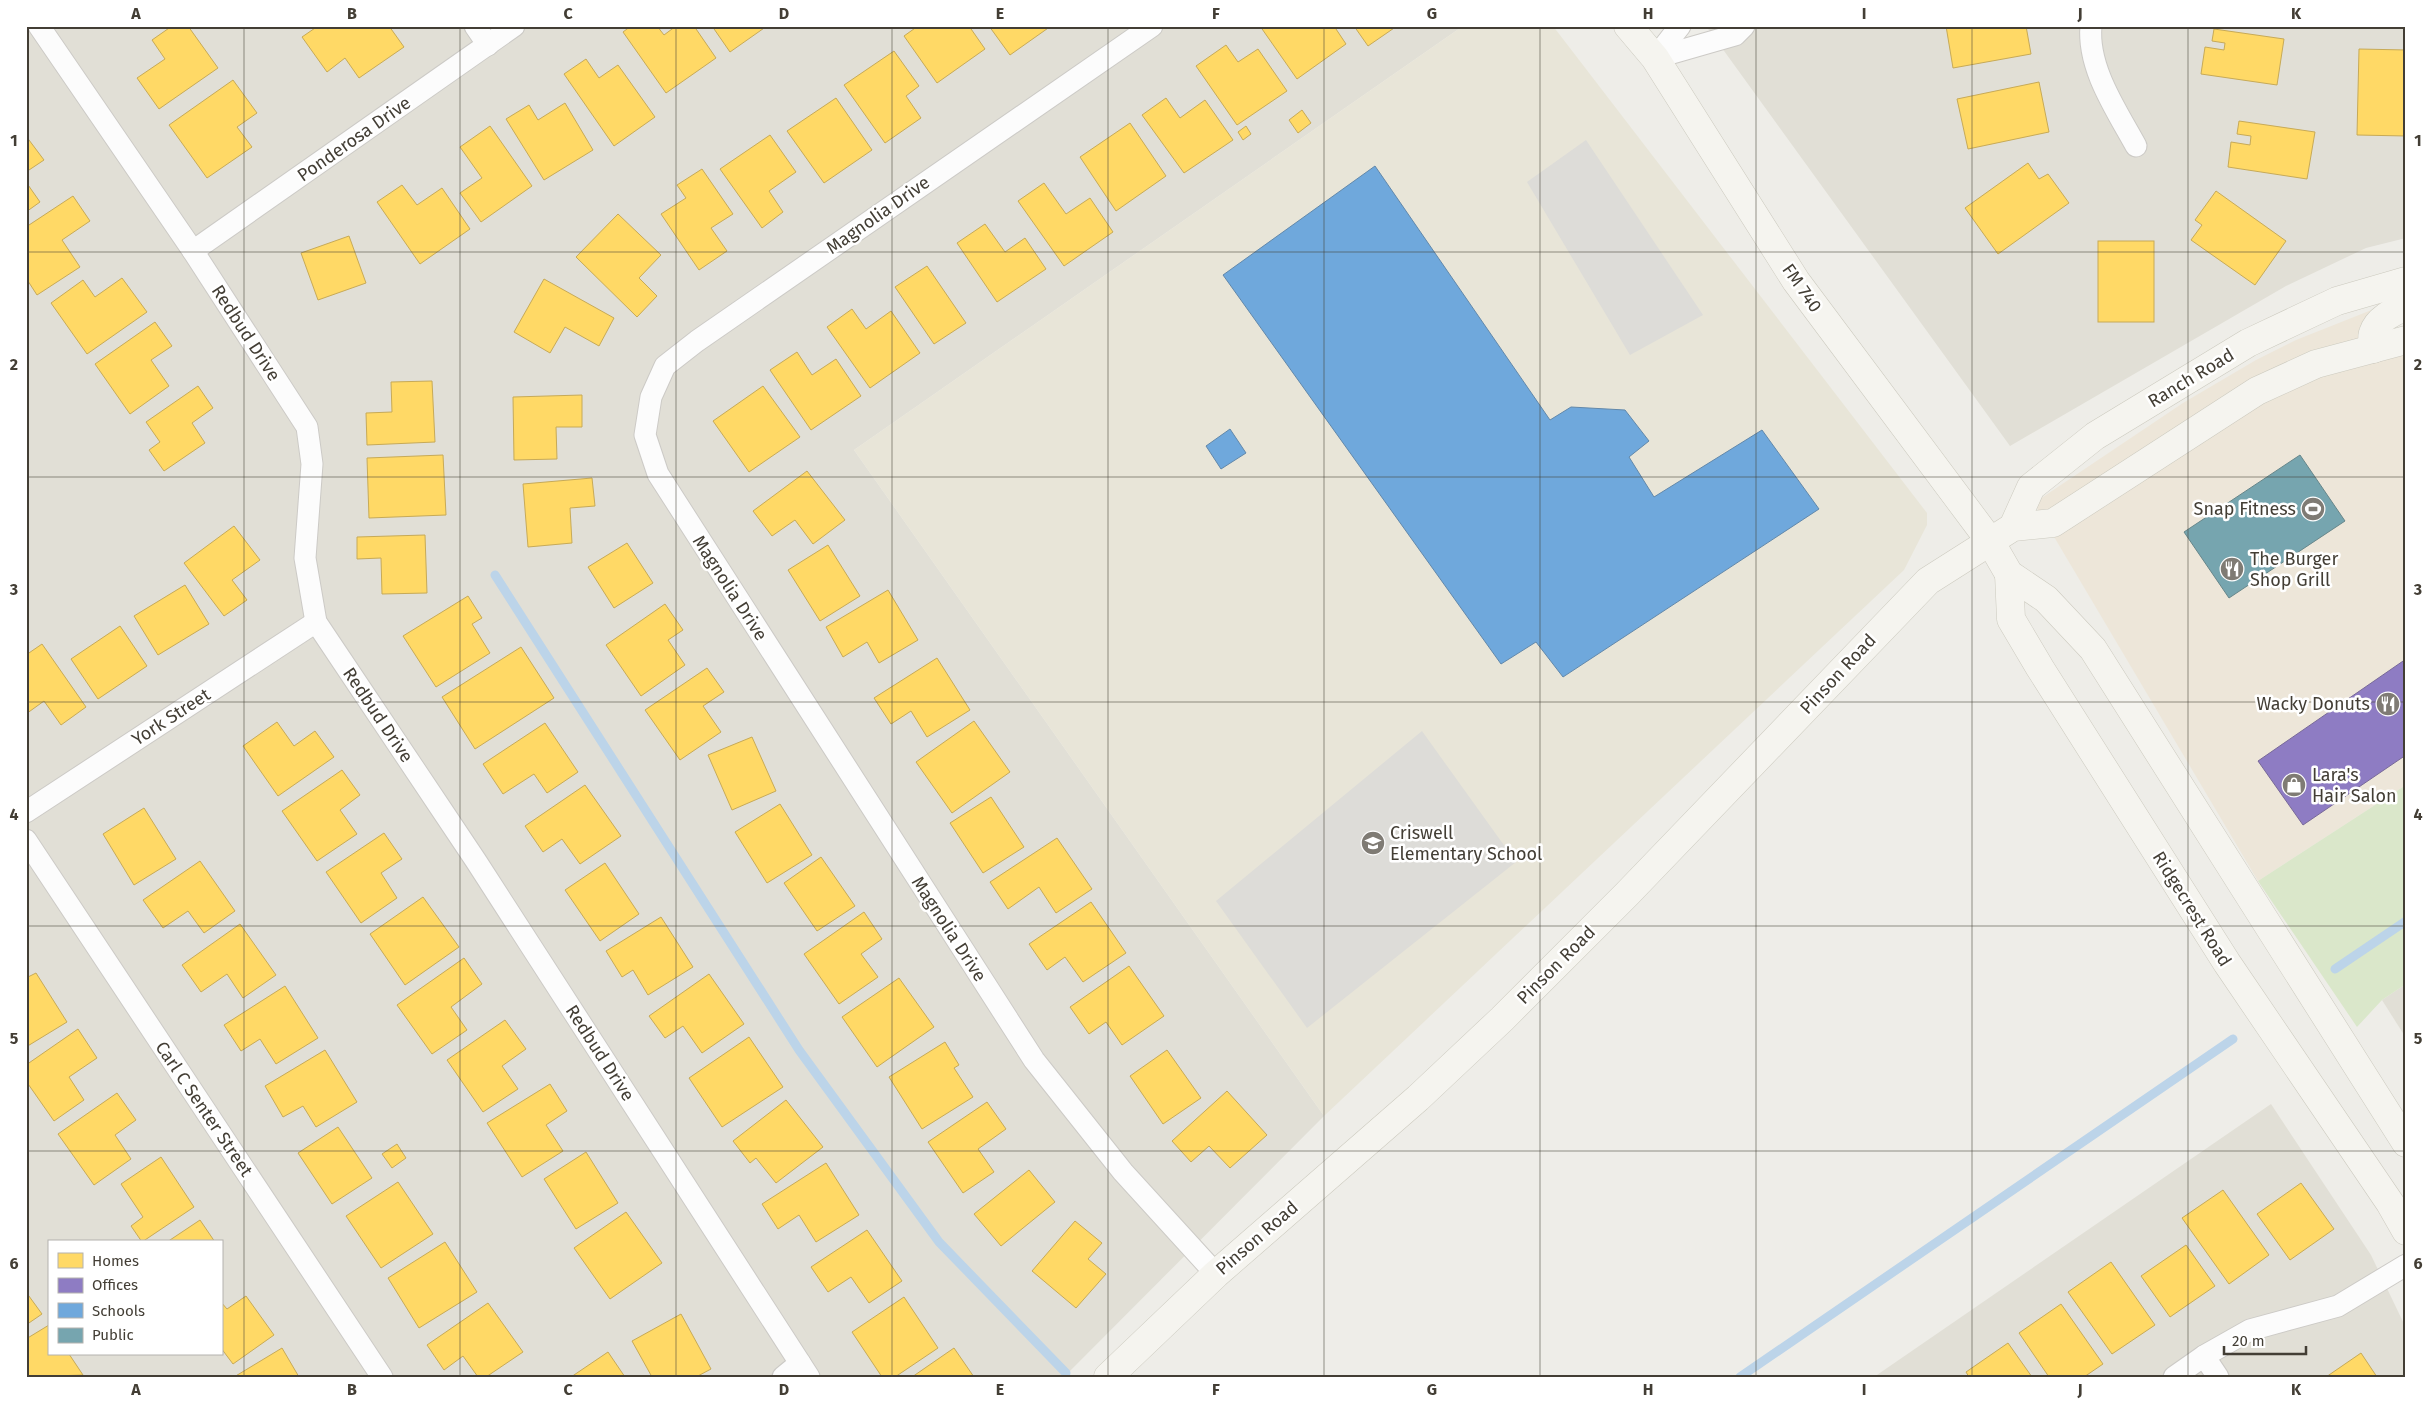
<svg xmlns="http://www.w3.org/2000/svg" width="2432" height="1403" font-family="'Fira Sans',sans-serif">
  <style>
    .residential { fill: #e1dfd6; fill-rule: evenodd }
    .commercial { fill: #ede6d9 }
    .education { fill: #e8e5d8 }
    .green { fill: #dae7ca }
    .parking { fill: #dddcd8 }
    .homes { fill: #ffd966; stroke: #c7aa57 }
    .offices { fill: #8e7cc3; stroke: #786998 }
    .schools { fill: #6fa8dc; stroke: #6288aa }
    .public { fill: #76a5af; stroke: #67868a }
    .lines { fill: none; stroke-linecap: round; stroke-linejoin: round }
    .stream { stroke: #bcd4e9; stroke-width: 9 }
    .street-casing { stroke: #cccac6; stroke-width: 23 }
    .secondary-casing { stroke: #cccabf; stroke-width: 29 }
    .street { stroke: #fcfcfc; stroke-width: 21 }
    .secondary { stroke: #f5f4ef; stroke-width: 28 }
    .grid { fill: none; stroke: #433e35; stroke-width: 1; stroke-opacity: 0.55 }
    .labels { text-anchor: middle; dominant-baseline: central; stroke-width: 5; stroke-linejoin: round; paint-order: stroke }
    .street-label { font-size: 18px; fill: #433e35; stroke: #fff }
    .poi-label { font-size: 18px; fill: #433e35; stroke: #fff; text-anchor: start }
    .neatline { fill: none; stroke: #433e35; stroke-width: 2 }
    .grid-label { font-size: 16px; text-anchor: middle; font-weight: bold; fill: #433e35 }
  </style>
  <rect width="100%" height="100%" fill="#eeede8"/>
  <g class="residential">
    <path d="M26,26H1463L854,450L1324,1116L1064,1377H26ZM49,1242H221V1354H49Z"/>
    <path d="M1706,26H2406V238L2366,248L2286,286L2010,446Z"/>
    <path d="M2406,984V1038L2382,1000Z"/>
    <path d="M2271,1104L2371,1255L2406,1328V1377H1874Z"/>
  </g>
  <path class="commercial" d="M2379,307L2406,344V785L2258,881L2034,503L2183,403L2256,360L2296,340Z"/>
  <path class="education" d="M1463,26H1553L1927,513V525L1904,570L1324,1116L854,450Z"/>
  <path class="green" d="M2406,785V984L2382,1000L2357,1027L2258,881Z"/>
  <g class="parking">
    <path d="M1586,140L1703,315L1630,355L1527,182Z"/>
    <path d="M1422,731L1516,862L1307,1028L1216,901Z"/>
  </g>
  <g class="homes">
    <path d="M172,26H188L218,68L159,109L137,78L165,59L152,40Z"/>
    <path d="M318,26H389L404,47L359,78L345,58L327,72L302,37Z"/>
    <path d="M631,26H657L664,35L676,26H694L716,58L666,93L623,32Z"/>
    <path d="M712,26H767L730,52Z"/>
    <path d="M918,26H969L985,49L937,83L904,36Z"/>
    <path d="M989,26H1051L1010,55Z"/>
    <path d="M1260,26H1334L1346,44L1297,79Z"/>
    <path d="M1354,26H1397L1368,46Z"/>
    <path d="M1946,26H2026L2031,54L1953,68Z"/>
    <path d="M2214,29L2284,39L2277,85L2201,74L2205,47L2224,50L2225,43L2212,41Z"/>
    <path d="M1226,45L1238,62L1258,49L1287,91L1237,125L1196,66Z"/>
    <path d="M2359,49L2406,50V136L2357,135Z"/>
    <path d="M894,51L919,86L906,96L921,118L885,143L844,85Z"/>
    <path d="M586,59L599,78L618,65L655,117L614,146L564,74Z"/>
    <path d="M233,80L257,113L237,127L252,147L207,178L169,125Z"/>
    <path d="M2039,82L2049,132L1968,149L1957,99Z"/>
    <path d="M836,98L872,150L824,183L787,131Z"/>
    <path d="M1166,98L1180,118L1205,100L1233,140L1184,173L1142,115Z"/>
    <path d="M565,103L593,150L544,180L506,119L529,105L538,120Z"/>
    <path d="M1302,110L1311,123L1298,133L1289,120Z"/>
    <path d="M2239,121L2315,132L2307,179L2228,167L2231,142L2250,145L2251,136L2237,134Z"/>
    <path d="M1130,123L1166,176L1116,211L1080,157Z"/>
    <path d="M490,126L532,186L481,222L460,193L482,178L460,147Z"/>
    <path d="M1246,126L1251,134L1243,140L1238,132Z"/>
    <path d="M770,135L796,172L769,191L783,212L762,228L720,169Z"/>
    <path d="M26,136L44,160L26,172Z"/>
    <path d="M2028,163L2039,179L2048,174L2069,203L1998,254L1965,208Z"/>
    <path d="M702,169L733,214L711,228L727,251L699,270L661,214L686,198L677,185Z"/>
    <path d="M26,182L40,202L26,212Z"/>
    <path d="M1044,183L1066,214L1090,198L1113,232L1064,266L1018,201Z"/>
    <path d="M402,185L417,205L442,188L470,229L420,264L377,202Z"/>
    <path d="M2216,191L2286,241L2255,285L2191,240L2202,225L2195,220Z"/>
    <path d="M73,196L90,221L62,240L80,267L37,295L26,278V227Z"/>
    <path d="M618,214L661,255L639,278L657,296L637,317L576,257Z"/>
    <path d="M985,224L1005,252L1025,238L1046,269L997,302L957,243Z"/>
    <path d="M349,236L366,283L318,300L301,253Z"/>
    <rect x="2098" y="241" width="56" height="81"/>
    <path d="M927,266L966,323L934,344L895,287Z"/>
    <path d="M122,278L147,312L87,354L51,303L83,280L95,297Z"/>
    <path d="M544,279L614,318L599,346L565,327L550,353L514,332Z"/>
    <path d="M852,309L866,329L891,311L920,353L870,388L827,327Z"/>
    <path d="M155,322L172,346L151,360L169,386L130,414L95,364Z"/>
    <path d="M797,352L812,375L836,359L861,396L811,430L770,370Z"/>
    <path d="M432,381L435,442L367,445L366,413L392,412L391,382Z"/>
    <path d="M198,386L213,408L192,423L205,443L164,471L149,450L160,442L146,422Z"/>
    <path d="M763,386L800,437L749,472L713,421Z"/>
    <path d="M582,395V427H556L557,459L514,460L513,397Z"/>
    <path d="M443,455L446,515L369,518L367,458Z"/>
    <path d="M807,471L845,520L813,544L795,520L772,536L753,511Z"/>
    <path d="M592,478L595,506L570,508L572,543L528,547L523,484Z"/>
    <path d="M234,526L260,560L232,580L247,600L224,616L184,563Z"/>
    <path d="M425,535L427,593L382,594L381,558L357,559V537Z"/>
    <path d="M627,543L653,583L614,608L588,567Z"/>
    <path d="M828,545L860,596L820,621L788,570Z"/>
    <path d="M185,585L209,624L158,655L134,616Z"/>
    <path d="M888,590L918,640L879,663L867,642L843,657L826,627Z"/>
    <path d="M468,596L482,618L472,624L490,653L436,687L403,636Z"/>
    <path d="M665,604L683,630L668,640L685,665L641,696L606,645Z"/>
    <path d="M120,626L147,666L98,699L71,659Z"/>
    <path d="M42,644L86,707L61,725L44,701L26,714V655Z"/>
    <path d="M521,647L554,698L475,749L442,697Z"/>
    <path d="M937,658L970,710L927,737L911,711L891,724L874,698Z"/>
    <path d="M707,668L724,692L703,706L721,732L680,760L645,710Z"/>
    <path d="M974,721L1010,772L952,813L916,762Z"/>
    <path d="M277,722L294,746L315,731L334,757L278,796L243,746Z"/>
    <path d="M545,723L578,772L547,793L534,774L503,794L483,764Z"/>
    <path d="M752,737L776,791L732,810L708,755Z"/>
    <path d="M342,770L360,795L340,810L357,834L317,861L282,811Z"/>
    <path d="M585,785L621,836L580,864L562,839L543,852L525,826Z"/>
    <path d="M991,797L1024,847L983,873L950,823Z"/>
    <path d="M780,804L812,855L767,883L735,832Z"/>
    <path d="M144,808L176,859L134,885L103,834Z"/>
    <path d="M384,833L402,859L381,873L397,898L361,923L326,872Z"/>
    <path d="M1057,838L1092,889L1056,913L1039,887L1008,909L990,882Z"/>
    <path d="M821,857L855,906L817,931L784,883Z"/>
    <path d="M200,861L235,911L204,933L188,911L163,928L143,900Z"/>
    <path d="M605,863L639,914L600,941L565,890Z"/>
    <path d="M423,897L459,947L405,985L370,934Z"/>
    <path d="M1091,902L1126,953L1083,982L1065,957L1047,970L1029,944Z"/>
    <path d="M864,912L882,939L861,954L878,977L839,1004L804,954Z"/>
    <path d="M661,917L693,967L648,995L633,970L622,977L606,951Z"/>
    <path d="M240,924L276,975L243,998L227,974L201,992L182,965Z"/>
    <path d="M464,958L482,984L451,1007L467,1030L432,1054L397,1005Z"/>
    <path d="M1129,966L1164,1016L1122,1045L1106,1022L1089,1034L1070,1007Z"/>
    <path d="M36,973L67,1022L26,1047V978Z"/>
    <path d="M709,974L744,1024L702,1053L683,1026L665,1038L649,1016Z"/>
    <path d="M899,978L934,1027L877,1067L842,1017Z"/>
    <path d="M285,986L318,1038L276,1064L260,1039L241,1051L224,1025Z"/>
    <path d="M505,1020L526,1049L502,1066L518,1089L483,1112L447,1060Z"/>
    <path d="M78,1029L97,1058L69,1077L84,1100L54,1121L26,1081V1065Z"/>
    <path d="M749,1037L783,1087L722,1127L689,1078Z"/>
    <path d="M945,1042L959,1065L954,1068L973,1097L922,1129L889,1077Z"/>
    <path d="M325,1050L357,1102L316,1127L303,1106L283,1117L265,1086Z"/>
    <path d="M1167,1050L1201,1098L1163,1124L1130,1076Z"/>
    <path d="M550,1084L567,1111L546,1125L563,1151L522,1177L487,1123Z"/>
    <path d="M1227,1091L1267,1135L1230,1168L1209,1146L1191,1162L1172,1141Z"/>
    <path d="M117,1093L136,1120L115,1135L131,1159L94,1185L58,1134Z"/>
    <path d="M786,1100L823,1147L776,1183L756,1158L750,1163L733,1141Z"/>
    <path d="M987,1102L1006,1129L978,1149L994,1172L963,1193L928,1142Z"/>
    <path d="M338,1127L372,1178L332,1204L298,1153Z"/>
    <path d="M397,1144L406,1158L392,1168L382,1154Z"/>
    <path d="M586,1152L618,1203L576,1229L544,1179Z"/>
    <path d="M161,1157L194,1207L142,1242L131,1226L143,1217L121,1184Z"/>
    <path d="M826,1163L859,1215L816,1242L799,1215L778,1229L762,1204Z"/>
    <path d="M1029,1170L1055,1202L1001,1246L974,1214Z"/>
    <path d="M398,1182L433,1234L381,1268L346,1216Z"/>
    <path d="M2301,1183L2334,1229L2290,1260L2257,1214Z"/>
    <path d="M2223,1190L2269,1255L2229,1284L2182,1218Z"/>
    <path d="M626,1212L662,1263L610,1299L574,1248Z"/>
    <path d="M200,1220L215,1242H167Z"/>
    <path d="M1075,1221L1102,1243L1088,1259L1106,1274L1076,1308L1032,1271Z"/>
    <path d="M867,1230L902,1281L869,1303L851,1277L828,1292L811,1267Z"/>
    <path d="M445,1242L477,1292L419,1328L388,1278Z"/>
    <path d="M2186,1245L2215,1286L2170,1317L2141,1276Z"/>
    <path d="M2111,1262L2155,1325L2112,1354L2068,1292Z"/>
    <path d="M26,1292L42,1314L26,1325Z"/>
    <path d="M246,1296L274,1335L233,1364L221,1348V1302L227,1309Z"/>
    <path d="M904,1297L938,1348L895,1377H882L852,1332Z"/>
    <path d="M488,1303L523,1352L486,1377H478L463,1356L444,1370L427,1345Z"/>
    <path d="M2061,1304L2103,1364L2084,1377H2049L2019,1333Z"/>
    <path d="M681,1314L711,1369L696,1377H652L632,1341Z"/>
    <path d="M49,1325V1354H69L83,1375L26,1377V1339Z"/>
    <path d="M2008,1343L2032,1377H1969L1966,1372Z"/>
    <path d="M282,1348L299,1377H234Z"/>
    <path d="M954,1348L974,1377H912Z"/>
    <path d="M608,1352L625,1377H571Z"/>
    <path d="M2361,1353L2377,1377H2326Z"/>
  </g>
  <path class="offices" d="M2406,659V755L2303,825L2258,761Z"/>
  <g class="schools">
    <path d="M1375,166L1550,420L1571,407L1625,410L1649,441L1629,457L1654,497L1762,430L1819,509L1563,677L1536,642L1501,664L1223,275Z"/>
    <path d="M1230,429L1246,453L1221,469L1206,446Z"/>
  </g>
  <path class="public" d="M2300,455L2345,521L2229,598L2184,532Z"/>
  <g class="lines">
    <g class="stream">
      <path d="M495,575L799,1050L939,1242L1066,1373"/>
      <path d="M2335,969L2406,921"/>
      <path d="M1740,1377L2233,1039"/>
    </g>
    <g class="street-casing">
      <g id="street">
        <path d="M39,26L193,251L307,427L312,464L305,558L316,622L476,861L809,1377"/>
        <path d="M475,26L488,45"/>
        <path d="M1152,26L697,341L665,366L651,397L645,435L658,474L1034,1060L1123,1172L1216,1274"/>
        <path d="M2091,26C2087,68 2117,111 2136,146"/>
        <path d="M1655,58L1735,35L1744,26"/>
        <path d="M1655,58L1680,26"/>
        <path d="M193,251L514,26"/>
        <path d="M26,812L316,622"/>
        <path d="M26,840L382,1377"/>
        <path d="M2204,1356L2218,1377"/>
        <path d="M783,1377L800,1363"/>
        <path d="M2174,1377L2204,1356L2250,1330L2338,1306L2406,1265"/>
      </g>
    </g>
    <g class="secondary-casing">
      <g id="secondary">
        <path d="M1628,26L1655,58L1796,281L1990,541L2009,574L2046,599L2093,649L2406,1143"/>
        <path d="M2373,349C2373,344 2371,337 2373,333C2377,320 2393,311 2406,307"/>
        <path d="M2013,527L2031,487L2095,436L2248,343L2337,301L2406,281"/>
        <path d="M2009,574L2011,619L2040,668L2227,963L2390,1203L2406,1231"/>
        <path d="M1108,1377L1216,1274L1418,1098L1502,1019L1627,894L1928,581L2013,527L2053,523L2257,391L2316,364L2406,340"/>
      </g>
    </g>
    <use href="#street" class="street"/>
    <use href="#secondary" class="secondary"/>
  </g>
  <path class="grid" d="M244,26V1377M460,26V1377M676,26V1377M892,26V1377M1108,26V1377M1324,26V1377M1540,26V1377M1756,26V1377M1972,26V1377M2188,26V1377M26,252H2406M26,477H2406M26,702H2406M26,926H2406M26,1151H2406"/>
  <defs>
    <g id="stadium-disc" transform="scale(1.25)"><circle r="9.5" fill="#7f7b74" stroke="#fff"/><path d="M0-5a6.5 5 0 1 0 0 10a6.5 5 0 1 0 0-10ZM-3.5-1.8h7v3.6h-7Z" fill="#fff"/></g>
    <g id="restaurant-disc" transform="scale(1.25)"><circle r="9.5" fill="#7f7b74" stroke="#fff"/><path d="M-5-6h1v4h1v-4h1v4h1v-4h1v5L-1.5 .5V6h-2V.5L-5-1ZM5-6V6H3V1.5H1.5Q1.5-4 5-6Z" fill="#fff"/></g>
    <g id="shop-disc" transform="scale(1.25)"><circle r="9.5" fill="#7f7b74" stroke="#fff"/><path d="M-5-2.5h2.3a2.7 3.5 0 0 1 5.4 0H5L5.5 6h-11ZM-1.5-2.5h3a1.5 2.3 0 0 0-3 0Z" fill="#fff"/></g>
    <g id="school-disc" transform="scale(1.25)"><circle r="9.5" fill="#7f7b74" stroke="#fff"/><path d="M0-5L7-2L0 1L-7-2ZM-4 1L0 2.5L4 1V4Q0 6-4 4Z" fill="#fff"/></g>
  </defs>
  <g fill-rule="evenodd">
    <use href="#stadium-disc" x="2313" y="509"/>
    <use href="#restaurant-disc" x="2232" y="569"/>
    <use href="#restaurant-disc" x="2388" y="704"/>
    <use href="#shop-disc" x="2294" y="785"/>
    <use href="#school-disc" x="1373" y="843"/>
  </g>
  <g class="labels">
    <g class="street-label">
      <text transform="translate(354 139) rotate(-35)">Ponderosa Drive</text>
      <text transform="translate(878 215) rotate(-35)">Magnolia Drive</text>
      <text transform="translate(1802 288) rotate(55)">FM 740</text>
      <text transform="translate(246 333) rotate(57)">Redbud Drive</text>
      <text transform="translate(2191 378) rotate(-31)">Ranch Road</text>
      <text transform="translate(730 588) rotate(57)">Magnolia Drive</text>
      <text transform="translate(1838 674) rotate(-47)">Pinson Road</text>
      <text transform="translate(378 715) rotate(56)">Redbud Drive</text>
      <text transform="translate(171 717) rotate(-33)">York Street</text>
      <text transform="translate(2192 909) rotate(58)">Ridgecrest Road</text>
      <text transform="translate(949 929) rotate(57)">Magnolia Drive</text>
      <text transform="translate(1556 965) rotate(-45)">Pinson Road</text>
      <text transform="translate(600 1053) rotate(57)">Redbud Drive</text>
      <text transform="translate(204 1109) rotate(56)">Carl C Senter Street</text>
      <text transform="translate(1257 1238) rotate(-41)">Pinson Road</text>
    </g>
    <g class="poi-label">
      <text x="2296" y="509" text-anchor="end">Snap Fitness</text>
      <text x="2250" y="559">The Burger<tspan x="2250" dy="21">Shop Grill</tspan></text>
      <text x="2370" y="704" text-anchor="end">Wacky Donuts</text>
      <text x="2312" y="775">Lara's<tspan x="2312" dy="21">Hair Salon</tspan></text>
      <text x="1390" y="833">Criswell<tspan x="1390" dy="21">Elementary School</tspan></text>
    </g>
  </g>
  <rect width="2432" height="1403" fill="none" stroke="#ffffff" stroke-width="55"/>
  <rect x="48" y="1240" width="175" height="115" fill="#ffffff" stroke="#b4b2ae"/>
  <rect x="58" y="1253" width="25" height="15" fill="#ffd966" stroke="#b4b2ae"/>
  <text x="92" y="1266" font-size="15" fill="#433e35">Homes</text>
  <rect x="58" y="1278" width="25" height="15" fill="#8e7cc3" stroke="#b4b2ae"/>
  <text x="92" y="1290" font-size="15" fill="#433e35">Offices</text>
  <rect x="58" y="1303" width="25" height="15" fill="#6fa8dc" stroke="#b4b2ae"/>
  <text x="92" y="1316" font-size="15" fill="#433e35">Schools</text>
  <rect x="58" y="1328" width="25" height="15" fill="#76a5af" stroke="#b4b2ae"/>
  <text x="92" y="1340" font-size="15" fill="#433e35">Public</text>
  <path d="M2224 1346v8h82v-8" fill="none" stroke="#433e35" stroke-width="2.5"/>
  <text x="2232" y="1346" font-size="15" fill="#433e35" stroke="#ffffff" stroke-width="4" paint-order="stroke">20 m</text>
  <rect x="28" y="28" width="2376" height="1348" class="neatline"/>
  <g class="grid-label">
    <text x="136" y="19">A</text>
    <text x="352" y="19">B</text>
    <text x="568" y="19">C</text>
    <text x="784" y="19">D</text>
    <text x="1000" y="19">E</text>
    <text x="1216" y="19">F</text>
    <text x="1432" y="19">G</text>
    <text x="1648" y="19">H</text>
    <text x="1864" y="19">I</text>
    <text x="2080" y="19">J</text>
    <text x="2296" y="19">K</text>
    <text x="14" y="146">1</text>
    <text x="2418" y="146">1</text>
    <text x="14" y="370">2</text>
    <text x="2418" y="370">2</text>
    <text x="14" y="595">3</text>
    <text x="2418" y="595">3</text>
    <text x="14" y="820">4</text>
    <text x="2418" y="820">4</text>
    <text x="14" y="1044">5</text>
    <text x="2418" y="1044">5</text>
    <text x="14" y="1269">6</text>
    <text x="2418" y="1269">6</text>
    <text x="136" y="1395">A</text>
    <text x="352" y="1395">B</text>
    <text x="568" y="1395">C</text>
    <text x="784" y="1395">D</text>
    <text x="1000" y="1395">E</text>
    <text x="1216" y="1395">F</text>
    <text x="1432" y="1395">G</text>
    <text x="1648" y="1395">H</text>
    <text x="1864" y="1395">I</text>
    <text x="2080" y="1395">J</text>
    <text x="2296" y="1395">K</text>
  </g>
</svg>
